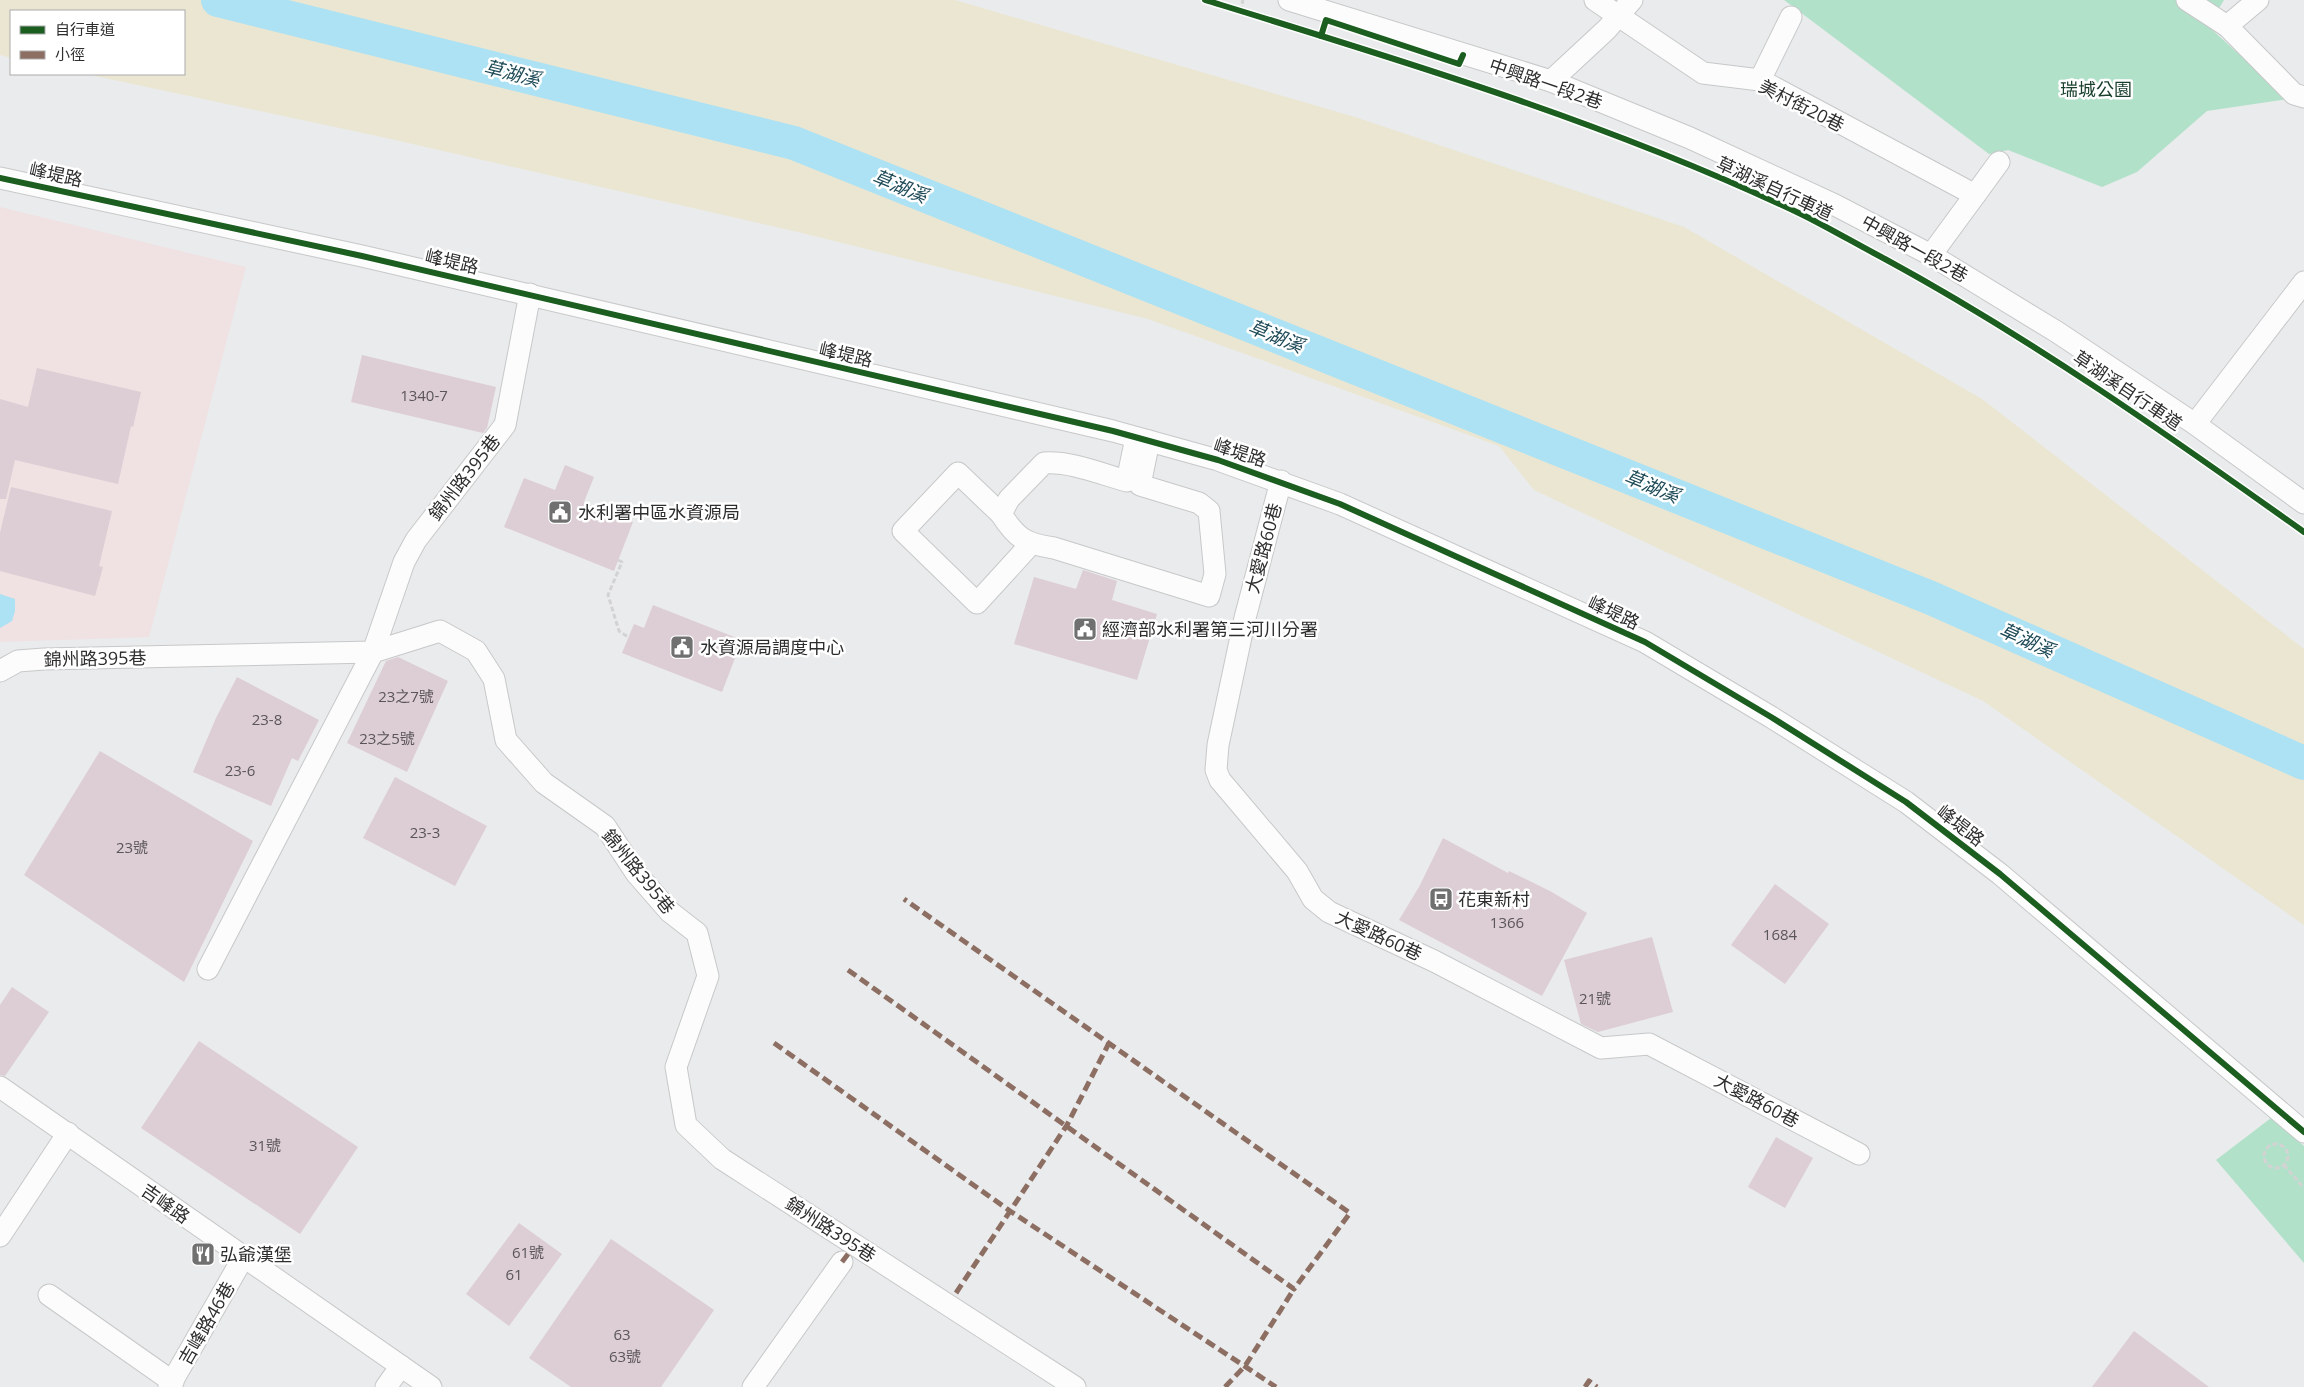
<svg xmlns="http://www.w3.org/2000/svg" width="2304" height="1387" font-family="'Open Sans','Noto Sans TC',sans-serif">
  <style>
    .industrial { fill: #f0e1e3 }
    .green { fill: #b2e1ca }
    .sand { fill: #ebe6d2 }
    .water { fill: #ace2f3 }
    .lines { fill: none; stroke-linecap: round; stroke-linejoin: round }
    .river { stroke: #ace2f3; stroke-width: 34 }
    .building { fill: #ddcdd4 }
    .minor-casing { stroke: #c7c8c9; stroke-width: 23 }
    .path { stroke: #d3d3d4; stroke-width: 3; stroke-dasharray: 5 2.5; stroke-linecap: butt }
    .minor { stroke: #fcfcfc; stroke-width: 21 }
    .quiet { stroke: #8d6e63; stroke-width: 5; stroke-dasharray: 10 5; stroke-linecap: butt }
    .cycleway-casing { stroke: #fff; stroke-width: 9 }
    .cycleway { stroke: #1b5e20; stroke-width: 6 }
    .labels { text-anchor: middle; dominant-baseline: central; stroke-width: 5; stroke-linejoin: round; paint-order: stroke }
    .number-label { font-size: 15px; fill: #5a5658 }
    .street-label { font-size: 18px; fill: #2e2e2f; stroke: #fff }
    .park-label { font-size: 18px; fill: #1a402e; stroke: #fff }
    .poi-label { font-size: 18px; fill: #2e2e2f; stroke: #fff; text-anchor: start }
    .water-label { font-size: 19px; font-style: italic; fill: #1c4956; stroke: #fff }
  </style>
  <rect width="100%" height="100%" fill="#eaebec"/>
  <path class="industrial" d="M0,207L246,267L149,637L0,642Z"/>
  <g class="green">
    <path d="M1784,0H2224L2208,26L2288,99L2207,111L2137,172L2102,187L2008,150L1989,154Z"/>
    <path d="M2271,1118L2304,1146V1263L2216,1160Z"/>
  </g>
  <path class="sand" d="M0,0H955L1355,117L1684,227L1982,399L2304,649V925L1983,701L1534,490L1499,446L1148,319L798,232L382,137L86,74H184V11H11V58L0,55Z"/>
  <path class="water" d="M0,594L15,599V611L12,621L0,628Z"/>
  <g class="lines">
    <path class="river" d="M218,0L794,143L1931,598L2304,763"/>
  </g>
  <g class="building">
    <path d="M362,355L496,387L487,428L483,433L351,402Z"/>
    <path d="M37,368L141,392L133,427L131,426L118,484L15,460L6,499H0V399L28,407Z"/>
    <path d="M565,465L594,477L584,502L633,522L614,571L504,527L524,478L555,490Z"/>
    <path d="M11,487L112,511L99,566L103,567L95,596L0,571V533Z"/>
    <path d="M1083,570L1117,581L1112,600L1157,614L1137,680L1014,644L1034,577L1076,589Z"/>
    <path d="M653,605L742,640L722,692L622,653L634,624L644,628Z"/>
    <path d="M398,657L448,681L407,772L347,743L386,661Z"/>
    <path d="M237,677L319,720L298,761L292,758L271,806L193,772L216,718Z"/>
    <path d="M100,751L253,841L184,982L24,875Z"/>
    <path d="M395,777L487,826L455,886L363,838Z"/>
    <path d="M1443,838L1508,873L1509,871L1550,891L1587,913L1542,996L1399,920L1419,887Z"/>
    <path d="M1775,884L1829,924L1785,984L1731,945Z"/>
    <path d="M1652,937L1673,1012L1598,1032L1581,1024L1564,960Z"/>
    <path d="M12,987L49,1012L5,1076L0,1075V1005Z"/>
    <path d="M199,1041L358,1147L300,1234L141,1128Z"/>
    <path d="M1776,1137L1813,1158L1785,1208L1748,1187Z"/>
    <path d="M519,1223L562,1254L509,1326L466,1294Z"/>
    <path d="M611,1239L714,1310L661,1387H571L529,1358Z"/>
    <path d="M2134,1331L2209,1387H2092Z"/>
  </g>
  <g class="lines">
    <g class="minor-casing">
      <g id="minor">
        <path d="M1289,0L1551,81L1690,138L1835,205L1931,255L2057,332L2195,424L2304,503"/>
        <path d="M1595,0L1703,73L1760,80L1975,195L1999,162"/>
        <path d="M2187,0L2227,26L2294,94L2304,97"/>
        <path d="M2227,26L2258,0"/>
        <path d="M1760,80L1791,17"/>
        <path d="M1551,81L1607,29L1632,0"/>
        <path d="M0,178L362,256L1113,431L1218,460L1340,504L1645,642L1771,717L1906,802L2000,874L2304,1132"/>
        <path d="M1931,255L1975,195"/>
        <path d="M2195,424L2304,282"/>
        <path d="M1136,438L1127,481C1101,474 1071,461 1044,463L1009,499L1001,514C1017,539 1026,544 1054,548L1209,596L1215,574L1209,511L1199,503L1140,485L1149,441"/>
        <path d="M1281,481L1245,618L1218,745L1216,770L1220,780L1297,871L1313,899L1329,912L1434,961L1601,1048L1649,1044L1859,1154"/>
        <path d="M1001,514L958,473L903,531L977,603L1030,545"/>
        <path d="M0,671L18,661L44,659L373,652L404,562L416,540L505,425L530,294"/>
        <path d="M208,969L373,652L440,631L476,651L494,679L506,740L544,783L605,826L636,873L670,912L697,933L708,976L676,1067L686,1125L722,1159L1075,1387"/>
        <path d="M0,1087L431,1387"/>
        <path d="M0,1236L68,1133"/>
        <path d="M49,1295L173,1382"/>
        <path d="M169,1387L243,1258"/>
        <path d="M386,1387L401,1366"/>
        <path d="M753,1387L842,1262"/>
      </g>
    </g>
    <g class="path">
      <path d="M1240,11L1243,0"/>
      <path d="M618,560L622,562L608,595L619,631L628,637"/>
      <circle cx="2276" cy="1156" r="12"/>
      <path d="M2284,1165L2304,1188"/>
    </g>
    <use href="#minor" class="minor"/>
    <g class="quiet">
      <path d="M848,970L1294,1289L1350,1213L904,899"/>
      <path d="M774,1043L1010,1211L1276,1387"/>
      <path d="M842,1262L855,1245"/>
      <path d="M956,1293L1067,1125L1109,1043"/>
      <path d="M1225,1387L1245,1366L1294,1289"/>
      <path d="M1585,1387L1589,1381L1597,1387"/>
    </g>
    <g class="cycleway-casing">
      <g id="cycleway">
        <path d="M1205,0C1407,62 1612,124 1803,215C1831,229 1858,245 1885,259C2032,339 2168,435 2304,532"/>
        <path d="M1321,36L1326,20L1459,64L1463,55"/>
        <path d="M0,178L362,256L1113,431L1218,460L1340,504L1645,642L1771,717L1906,802L2000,874L2304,1132"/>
      </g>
    </g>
    <use href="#cycleway" class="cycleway"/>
  </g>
  <defs>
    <g id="civic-square" transform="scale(1.25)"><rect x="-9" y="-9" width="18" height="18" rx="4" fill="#707071" stroke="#fff"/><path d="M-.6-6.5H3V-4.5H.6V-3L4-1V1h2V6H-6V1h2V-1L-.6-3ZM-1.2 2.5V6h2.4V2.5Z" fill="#fff"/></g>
    <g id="bus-square" transform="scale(1.25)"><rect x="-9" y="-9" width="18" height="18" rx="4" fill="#707071" stroke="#fff"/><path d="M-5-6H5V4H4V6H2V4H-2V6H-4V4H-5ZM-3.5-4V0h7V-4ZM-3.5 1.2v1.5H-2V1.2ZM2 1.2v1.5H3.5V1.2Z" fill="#fff"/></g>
    <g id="restaurant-square" transform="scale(1.25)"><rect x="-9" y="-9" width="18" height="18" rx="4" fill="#707071" stroke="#fff"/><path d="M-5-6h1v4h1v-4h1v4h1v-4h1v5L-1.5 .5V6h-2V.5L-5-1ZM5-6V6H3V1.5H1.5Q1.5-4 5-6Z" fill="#fff"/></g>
  </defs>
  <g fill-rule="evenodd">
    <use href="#civic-square" x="560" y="512"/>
    <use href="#civic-square" x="1085" y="629"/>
    <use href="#civic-square" x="682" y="647"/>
    <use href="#bus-square" x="1441" y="899"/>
    <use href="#restaurant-square" x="203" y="1254"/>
  </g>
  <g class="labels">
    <g class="number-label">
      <text x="424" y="395">1340-7</text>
      <text x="406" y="696">23之7號</text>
      <text x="267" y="719">23-8</text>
      <text x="387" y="738">23之5號</text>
      <text x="240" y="770">23-6</text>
      <text x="425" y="832">23-3</text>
      <text x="132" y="847">23號</text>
      <text x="1507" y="922">1366</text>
      <text x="1780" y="934">1684</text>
      <text x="1595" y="998">21號</text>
      <text x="265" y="1145">31號</text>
      <text x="528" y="1252">61號</text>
      <text x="514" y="1274">61</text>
      <text x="622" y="1334">63</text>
      <text x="625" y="1356">63號</text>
    </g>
    <g class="street-label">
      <text transform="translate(1546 83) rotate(19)">中興路一段2巷</text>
      <text transform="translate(1802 105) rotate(27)">美村街20巷</text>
      <text transform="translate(56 174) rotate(12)">峰堤路</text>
      <text transform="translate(1775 188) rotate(25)">草湖溪自行車道</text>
      <text transform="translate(1915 248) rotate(29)">中興路一段2巷</text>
      <text transform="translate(452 261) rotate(13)">峰堤路</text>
      <text transform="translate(846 354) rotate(13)">峰堤路</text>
      <text transform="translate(2128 390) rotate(34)">草湖溪自行車道</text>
      <text transform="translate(1240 452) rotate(18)">峰堤路</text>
      <text transform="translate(464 477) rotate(-52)">錦州路395巷</text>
      <text transform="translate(1263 548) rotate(-75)">大愛路60巷</text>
      <text transform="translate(1614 612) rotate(25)">峰堤路</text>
      <text transform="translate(95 658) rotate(-1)">錦州路395巷</text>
      <text transform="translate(1961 825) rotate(38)">峰堤路</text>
      <text transform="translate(639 871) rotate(51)">錦州路395巷</text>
      <text transform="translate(1379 935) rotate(25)">大愛路60巷</text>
      <text transform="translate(1757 1100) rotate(28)">大愛路60巷</text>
      <text transform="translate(166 1203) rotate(35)">吉峰路</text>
      <text transform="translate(831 1229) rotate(33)">錦州路395巷</text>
      <text transform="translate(206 1323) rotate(-60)">吉峰路46巷</text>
    </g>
    <g class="park-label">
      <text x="2096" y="89">瑞城公園</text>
    </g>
    <g class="poi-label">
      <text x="578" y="512">水利署中區水資源局</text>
      <text x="1102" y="629">經濟部水利署第三河川分署</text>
      <text x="700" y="647">水資源局調度中心</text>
      <text x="1458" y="899">花東新村</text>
      <text x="220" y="1254">弘爺漢堡</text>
    </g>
    <g class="water-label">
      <text transform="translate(512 73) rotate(14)">草湖溪</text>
      <text transform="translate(900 186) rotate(22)">草湖溪</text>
      <text transform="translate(1276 336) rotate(22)">草湖溪</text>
      <text transform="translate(1652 486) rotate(22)">草湖溪</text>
      <text transform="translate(2027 640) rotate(24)">草湖溪</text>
    </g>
  </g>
  <rect x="10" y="10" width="175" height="65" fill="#ffffff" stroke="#ababac"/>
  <rect x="20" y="26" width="25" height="8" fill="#1b5e20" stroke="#ababac"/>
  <text x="55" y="35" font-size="15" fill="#2e2e2f">自行車道</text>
  <rect x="20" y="51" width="25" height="8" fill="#8d6e63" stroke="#ababac"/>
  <text x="55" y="60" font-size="15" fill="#2e2e2f">小徑</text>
</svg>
